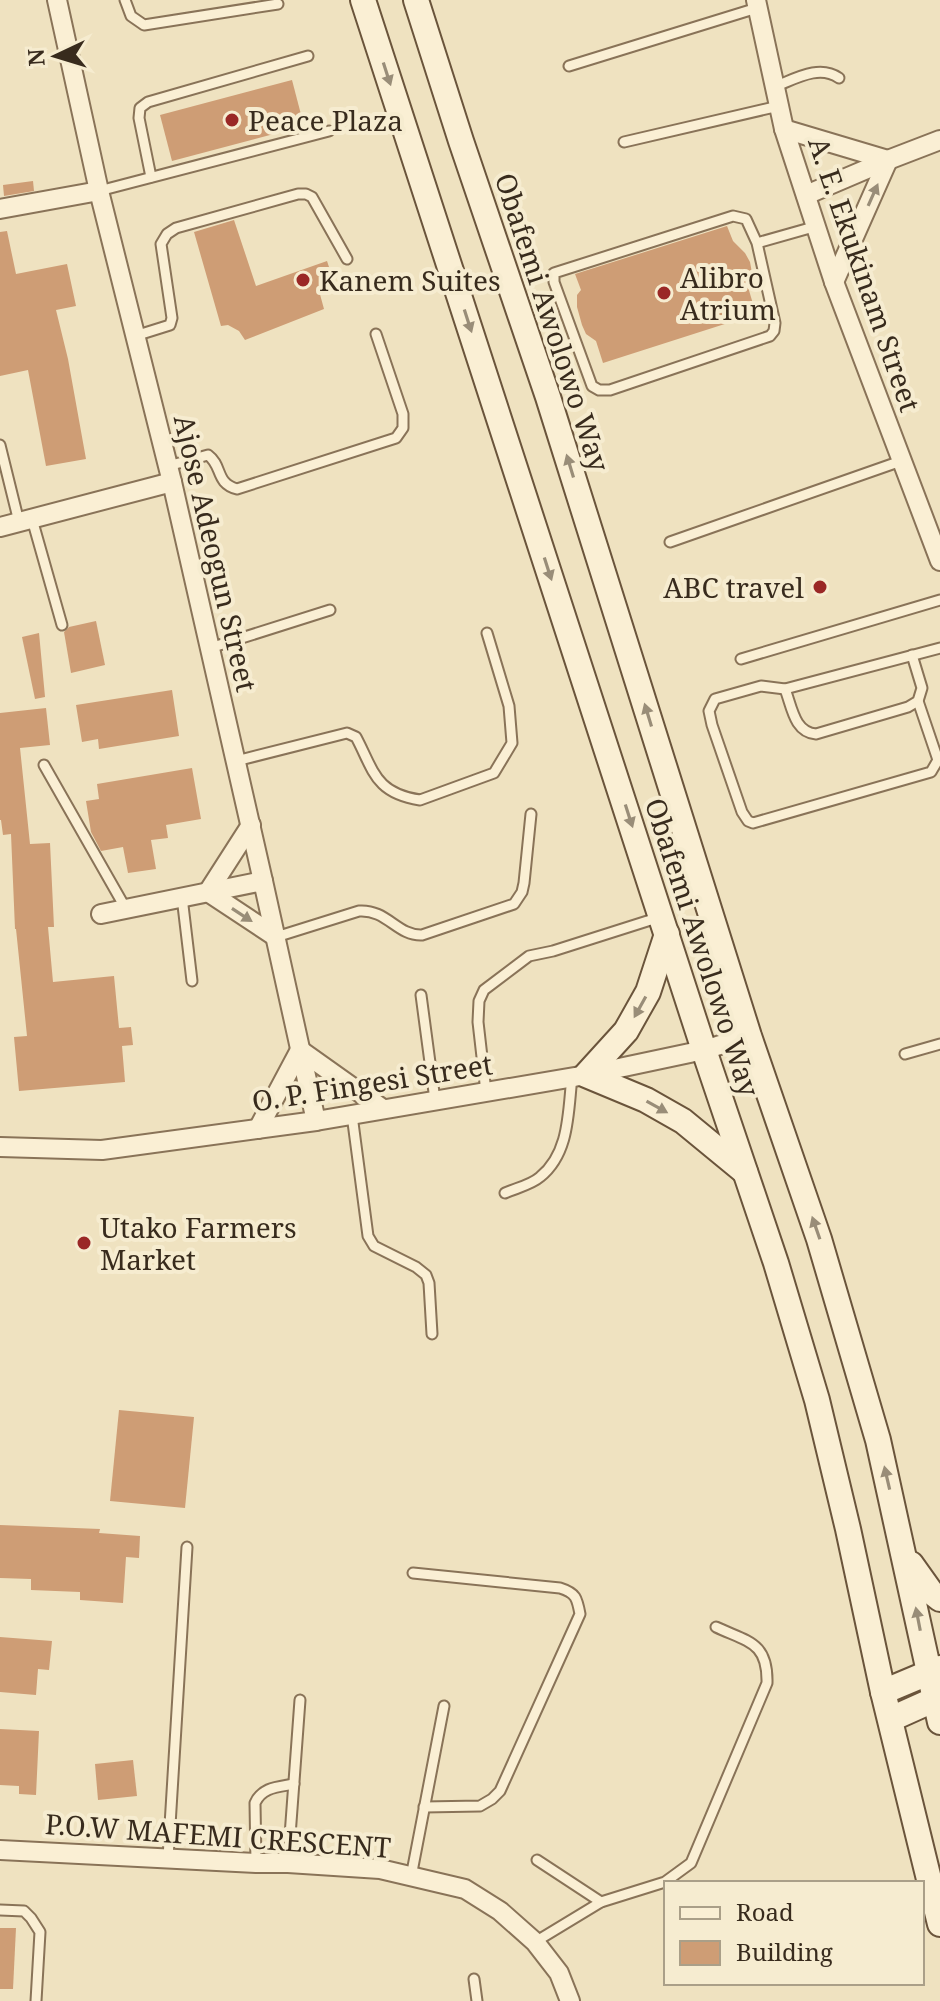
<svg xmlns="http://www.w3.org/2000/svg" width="940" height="2001" font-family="'Noto Serif',serif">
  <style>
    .building { fill: #ce9d75 }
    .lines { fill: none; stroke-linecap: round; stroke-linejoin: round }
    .lane-casing { stroke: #897358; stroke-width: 13 }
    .street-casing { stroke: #897358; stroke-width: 22 }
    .secondary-casing { stroke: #6a543b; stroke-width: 28 }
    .lane { stroke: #faefd4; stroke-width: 9 }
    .street { stroke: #faefd4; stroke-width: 18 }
    .secondary { stroke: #faefd4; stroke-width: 24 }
    .oneway { fill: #998d78 }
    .poi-dot { fill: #9a2826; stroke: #f6ecd0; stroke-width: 3 }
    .labels { text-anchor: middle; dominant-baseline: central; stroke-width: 8; stroke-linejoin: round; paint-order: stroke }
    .poi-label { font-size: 28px; fill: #382b1d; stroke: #f6ecd0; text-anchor: start }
    .street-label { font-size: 28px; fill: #382b1d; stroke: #f6ecd0 }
  </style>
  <rect width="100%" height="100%" fill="#efe2c0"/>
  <g class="building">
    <path d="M292,80L304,126L172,161L160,115Z"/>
    <path d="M33,181L34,191L4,196L3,185Z"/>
    <path d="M234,220L256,286L327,261L334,282L318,287L324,309L245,340L239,331L228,325L221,326L194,232Z"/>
    <path d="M727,226L733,241L745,253L750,262L752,273L748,287L756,314L603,363L596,341L586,334L582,325L577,307V295L581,290L575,274Z"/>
    <path d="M7,231L16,274L67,264L76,306L56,310L68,359L86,459L46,466L28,370L0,376V232Z"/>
    <path d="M96,621L105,665L71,673L64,632L69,627Z"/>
    <path d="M39,633L45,697L35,699L22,637Z"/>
    <path d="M172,690L179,736L99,749L98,739L82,742L76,705Z"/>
    <path d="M46,708L50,745L20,748L30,844L50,843L54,927H48L53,982L114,976L119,1028L131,1027L133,1045L122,1046L125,1082L19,1091L14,1037L27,1036L16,929H15L11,834L3,835L1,820H0V713Z"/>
    <path d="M192,768L201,819L166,825L168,838L151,840L156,869L128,873L123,847L101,851L91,832L86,801L99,799L97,784Z"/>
    <path d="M119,1410L194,1417L185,1508L110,1501Z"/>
    <path d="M0,1525L100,1529L99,1533L140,1536L139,1558L126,1557L123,1603L80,1600V1592L31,1590V1579L0,1578Z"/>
    <path d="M0,1637L52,1641L49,1670L38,1669L36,1695L0,1692Z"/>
    <path d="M0,1729L39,1731L36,1795L19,1794V1786L0,1785Z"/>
    <path d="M133,1760L137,1796L98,1800L95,1764Z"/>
    <path d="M0,1928H16L13,1989H0Z"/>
  </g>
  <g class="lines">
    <g class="lane-casing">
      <g id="lane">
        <path d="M125,0L131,16L144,25L278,4"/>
        <path d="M569,66L757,8"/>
        <path d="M774,87C795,79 819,64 839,78"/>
        <path d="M624,142L779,106"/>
        <path d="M151,177L139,118L140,108L148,102L308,56"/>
        <path d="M99,191L329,131"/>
        <path d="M757,243L775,323L774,331L770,336L610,390H599L592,386L554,282V273L733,216L746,219L757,243L817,226"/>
        <path d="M135,336L170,325L172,318L161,244L167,234L176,228L298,194H306L312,197L347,259"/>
        <path d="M0,445L19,522"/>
        <path d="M168,466L208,455C223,466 215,483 237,489L396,438L403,428V414L376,334"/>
        <path d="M32,519L62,625"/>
        <path d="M670,542L901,461"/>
        <path d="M210,648L330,610"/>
        <path d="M741,659L940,600"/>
        <path d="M785,689C792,707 794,732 816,734L908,707L918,701L922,688L912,655"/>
        <path d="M918,701L938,760L931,772L753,823L748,821L742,812L712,725L709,711L715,699L761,686L785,689L940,648"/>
        <path d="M236,761L347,733L356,737C374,771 375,793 420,800L494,773L512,743L509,706L487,633"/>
        <path d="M44,765L126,909"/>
        <path d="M182,897L192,981"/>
        <path d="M276,937L359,911C387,909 397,936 422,935L514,904L522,892L524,883L531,814"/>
        <path d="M421,995L435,1100"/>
        <path d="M905,1054L940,1044"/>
        <path d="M486,1092L478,1022L479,1001L484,990L529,956L553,951L660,917"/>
        <path d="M352,1115L368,1236L374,1246L416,1267L426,1275L429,1283L432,1334"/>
        <path d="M505,1193C516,1188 531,1185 540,1177C570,1153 568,1111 572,1077"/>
        <path d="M413,1573L560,1588C576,1593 577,1598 580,1614L500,1791L492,1799L480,1806L424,1807"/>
        <path d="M168,1858L187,1547"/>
        <path d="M537,1860L601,1902"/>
        <path d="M256,1863L255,1803C262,1787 278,1787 294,1784"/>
        <path d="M288,1863L300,1700"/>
        <path d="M411,1877L444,1706"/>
        <path d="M0,1910L24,1911L31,1918L40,1932L36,2001"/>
        <path d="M535,1942L601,1902L665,1882L691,1863L767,1683C768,1642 748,1642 716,1627"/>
        <path d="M474,1979L477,2001"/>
      </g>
    </g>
    <g class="street-casing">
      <g id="street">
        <path d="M57,0L99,191L172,482L263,881L316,1121"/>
        <path d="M756,0L784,129L834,282L940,561"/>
        <path d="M784,129L888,160L834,282"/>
        <path d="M806,195L888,160L940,140"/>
        <path d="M0,209L99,191"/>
        <path d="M0,527L172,482"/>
        <path d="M251,825L208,892L276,937"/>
        <path d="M101,914L263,881"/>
        <path d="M258,1129L300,1050L383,1109"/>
        <path d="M0,1147L102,1150L316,1121L586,1075L704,1050L749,1036"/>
        <path d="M0,1850L256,1863H288L380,1869L465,1889L500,1911L535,1942L559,1973L570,2001"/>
      </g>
    </g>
    <g class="secondary-casing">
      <g id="secondary">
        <path d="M363,0L704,1050L776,1263L817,1400L848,1529L883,1692L940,1924"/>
        <path d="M416,0L461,141L548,397L749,1036L819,1239L878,1440L940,1722"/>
        <path d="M667,934L648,992L626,1031L586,1075L646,1100L683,1121L745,1172"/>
        <path d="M911,1564L931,1592L940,1599"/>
        <path d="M883,1692L940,1668"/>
        <path d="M891,1719L940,1697"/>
      </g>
    </g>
    <use href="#lane" class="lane"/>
    <use href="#street" class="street"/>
    <use href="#secondary" class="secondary"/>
  </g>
  <defs><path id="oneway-solid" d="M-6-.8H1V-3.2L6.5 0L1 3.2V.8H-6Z" transform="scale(2)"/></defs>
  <g class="oneway">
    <use href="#oneway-solid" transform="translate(387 74) rotate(72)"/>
    <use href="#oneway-solid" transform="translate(873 195) rotate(-66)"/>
    <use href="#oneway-solid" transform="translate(468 321) rotate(72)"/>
    <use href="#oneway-solid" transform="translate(570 466) rotate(-107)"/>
    <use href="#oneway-solid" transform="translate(548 569) rotate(72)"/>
    <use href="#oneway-solid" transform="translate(648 715) rotate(-107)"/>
    <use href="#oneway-solid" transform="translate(629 816) rotate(72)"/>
    <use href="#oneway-solid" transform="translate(242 915) rotate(33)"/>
    <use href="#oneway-solid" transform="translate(640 1007) rotate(119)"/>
    <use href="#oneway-solid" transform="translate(657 1107) rotate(29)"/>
    <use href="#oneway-solid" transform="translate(816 1228) rotate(-109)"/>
    <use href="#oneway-solid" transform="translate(887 1478) rotate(-103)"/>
    <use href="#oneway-solid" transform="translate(918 1619) rotate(-101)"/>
  </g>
  <g class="poi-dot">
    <circle cx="232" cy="120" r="8"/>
    <circle cx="303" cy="280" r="8"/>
    <circle cx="664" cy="293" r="8"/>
    <circle cx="820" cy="587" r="8"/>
    <circle cx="84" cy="1243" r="8"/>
  </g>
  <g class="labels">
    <g class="poi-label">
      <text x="248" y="120">Peace Plaza</text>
      <text x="680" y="277">Alibro<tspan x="680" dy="32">Atrium</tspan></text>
      <text x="319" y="280">Kanem Suites</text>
      <text x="804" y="587" text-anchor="end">ABC travel</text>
      <text x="100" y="1227">Utako Farmers<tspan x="100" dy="32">Market</tspan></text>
    </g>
    <g class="street-label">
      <text transform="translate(865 274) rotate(71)">A. E. Ekukinam Street</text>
      <text transform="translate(553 322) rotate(72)">Obafemi Awolowo Way</text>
      <text transform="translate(216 553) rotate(77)">Ajose Adeogun Street</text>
      <text transform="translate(703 947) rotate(72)">Obafemi Awolowo Way</text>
      <text transform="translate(372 1082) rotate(-9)">O. P. Fingesi Street</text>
      <text transform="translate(218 1835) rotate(4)">P.O.W MAFEMI CRESCENT</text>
    </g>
  </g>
  <rect x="664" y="1881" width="260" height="104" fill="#f6ecd0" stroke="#aa9f88" stroke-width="2"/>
  <rect x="680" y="1907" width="40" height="12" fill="#faefd4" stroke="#aa9f88" stroke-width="2"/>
  <text x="736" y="1921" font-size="24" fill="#382b1d">Road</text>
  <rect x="680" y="1941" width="40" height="24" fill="#ce9d75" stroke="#aa9f88" stroke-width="2"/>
  <text x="736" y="1961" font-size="24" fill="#382b1d">Building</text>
  <g transform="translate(56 56) rotate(266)" stroke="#f6ecd0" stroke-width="6" paint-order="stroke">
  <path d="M0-6L14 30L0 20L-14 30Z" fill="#382b1d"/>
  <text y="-12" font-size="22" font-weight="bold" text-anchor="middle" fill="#382b1d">N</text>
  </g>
</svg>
